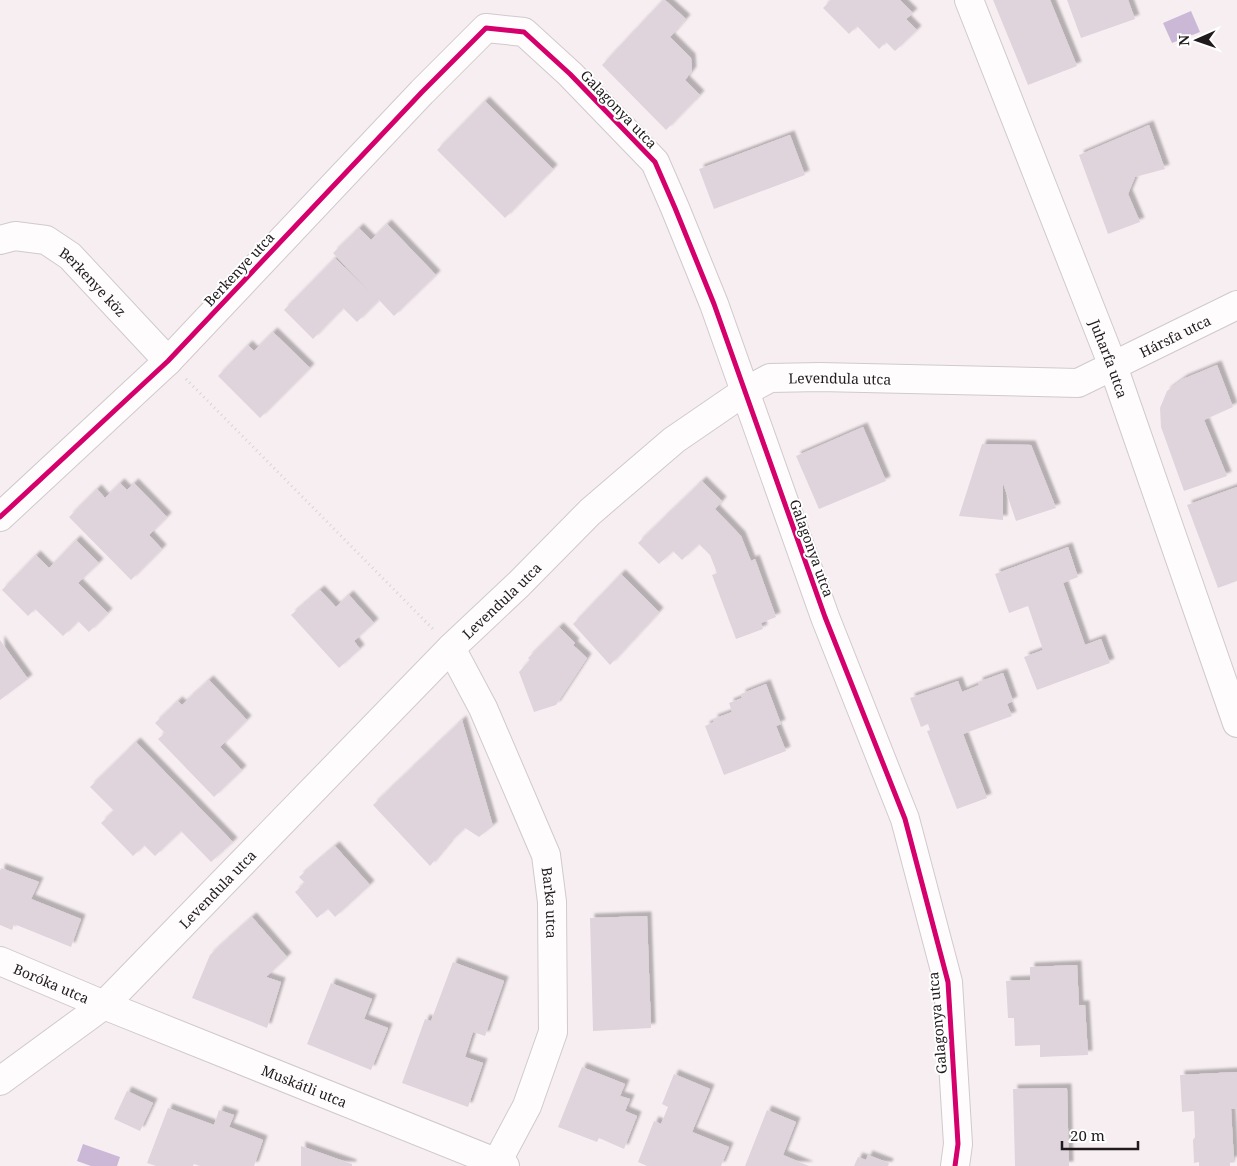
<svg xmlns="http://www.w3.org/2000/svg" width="1237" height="1166" font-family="'Noto Serif',serif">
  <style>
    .water { fill: #cab8d6 }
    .building { fill: #dfd4dc; filter: url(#shadow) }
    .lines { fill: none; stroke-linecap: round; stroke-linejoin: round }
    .street-casing { stroke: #d1c9cd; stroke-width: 30 }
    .path { stroke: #d7d4d5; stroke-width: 3; stroke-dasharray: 1 4; stroke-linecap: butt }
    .street { stroke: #fefcfd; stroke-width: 28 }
    .cycleway-casing { stroke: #fff; stroke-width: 8 }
    .cycleway { stroke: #d6006c; stroke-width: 5 }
    .labels { text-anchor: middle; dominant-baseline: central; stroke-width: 4; stroke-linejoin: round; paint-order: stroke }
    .street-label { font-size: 14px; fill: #201a1d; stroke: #fff }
  </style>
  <defs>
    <filter id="shadow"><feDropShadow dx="4.5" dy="-4.5" stdDeviation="1" flood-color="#0004"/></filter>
  </defs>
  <rect width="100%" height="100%" fill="#f7eef2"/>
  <g class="water">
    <path d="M1191,11L1200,32L1172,43L1163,23Z"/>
    <path d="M83,1144L120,1157L117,1166H91L77,1161Z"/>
  </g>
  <g class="building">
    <path d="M663,0H665L686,19L670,37L691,58L692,71L685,80L700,95L666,130L602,65Z"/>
    <path d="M831,0H900L913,13L906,19L917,30L895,51L886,42L879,49L857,26L849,34L823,8Z"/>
    <path d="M993,0H1050L1077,66L1028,85Z"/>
    <path d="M1067,0H1128L1135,19L1081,38Z"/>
    <path d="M485,101L553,169L505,218L437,150Z"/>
    <path d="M1149,125L1165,169L1135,177L1128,194L1140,222L1108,234L1079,155Z"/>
    <path d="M790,135L805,175L714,209L699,169Z"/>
    <path d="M387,224L436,275L394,316L379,300L357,322L343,308L313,339L284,310L335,258L371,293L333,253L359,228L371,240Z"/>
    <path d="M273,332L310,368L260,418L218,376L248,345L254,351Z"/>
    <path d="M1217,365L1233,407L1204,420L1227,476L1184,491L1161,427L1160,408L1167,391L1183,379Z"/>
    <path d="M863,427L886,481L819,509L796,456Z"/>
    <path d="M982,444L1031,445L1056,508L1016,521L1003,483V520L959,516Z"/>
    <path d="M702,481L722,501L715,509L741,536L751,561L755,559L776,617L761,623L763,629L736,639L712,575L717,573L710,555L699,544L682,560L673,551L659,564L638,543Z"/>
    <path d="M120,483L127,490L134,483L167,517L149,535L162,549L131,580L69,517L97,489L105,498Z"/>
    <path d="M1237,487V581L1218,588L1187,505Z"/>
    <path d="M76,540L99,563L78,583L108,613L89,632L78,621L63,636L35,609L28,616L2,590L36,555L49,568Z"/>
    <path d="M1068,547L1078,577L1063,583L1085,645L1101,639L1110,663L1037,690L1024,657L1043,650L1028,606L1009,613L995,574Z"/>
    <path d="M621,574L659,612L610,665L573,624Z"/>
    <path d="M320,590L336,607L349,595L374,623L354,641L360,649L339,668L291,615Z"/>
    <path d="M559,627L575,643L573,645L587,658L556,705L534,712L519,672L530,660L528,658Z"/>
    <path d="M0,640L28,679L0,700Z"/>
    <path d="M1003,673L1013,701L1007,704L1012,716L963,734L987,798L957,809L927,731L930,730L928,724L921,727L910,698L958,681L962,692L979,685L978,682Z"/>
    <path d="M209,680L247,720L220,747L242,770L214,797L158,739L165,733L155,723L178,701L182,705Z"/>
    <path d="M766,684L781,724L776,726L786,751L724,775L705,726L714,722L713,719L732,712L729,703L742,698L741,694Z"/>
    <path d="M462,720L493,826L479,837L465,828L450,842L430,866L373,805Z"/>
    <path d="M136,742L233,842L211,862L181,831L155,856L144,845L133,856L101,823L114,811L90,787Z"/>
    <path d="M335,846L370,885L335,917L328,909L317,918L295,892L305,883L299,877Z"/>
    <path d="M1,868L39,882L31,899L81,919L71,947L14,924L12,930L0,925V871Z"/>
    <path d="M647,916L651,1028L593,1031L590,918Z"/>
    <path d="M252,917L287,957L266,977L281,982L267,1028L192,998L210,955Z"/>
    <path d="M453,962L504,981L485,1036L473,1032L465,1057L483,1063L468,1107L402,1083L425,1019L431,1021Z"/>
    <path d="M1077,965L1079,1005H1085L1088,1055L1040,1057V1045L1015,1046L1014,1018H1008L1006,981L1030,980V967Z"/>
    <path d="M331,983L372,999L364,1019L388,1028L371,1070L307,1044Z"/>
    <path d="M582,1067L625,1084L620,1096L630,1099L625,1111L637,1116L624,1149L599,1138L597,1142L558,1127Z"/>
    <path d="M1237,1072V1109H1231L1234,1161H1230V1166H1199V1162L1194,1163L1193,1140L1195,1137L1194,1111L1182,1112L1180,1075Z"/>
    <path d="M674,1074L710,1089L692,1132L729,1147L721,1166H647L638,1162L654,1121L661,1124L668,1107L662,1104Z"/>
    <path d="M1067,1088L1069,1166H1015L1013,1089Z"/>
    <path d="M127,1091L153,1103L140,1131L114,1119Z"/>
    <path d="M168,1108L214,1125L219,1110L234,1115L229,1127L263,1140L254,1166H200L194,1164L193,1166H156L147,1163Z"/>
    <path d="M767,1110L796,1122L783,1155L809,1166H745Z"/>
    <path d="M301,1146L352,1164V1166H301Z"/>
    <path d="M868,1155L889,1163L888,1166H854L858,1157L866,1160Z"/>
  </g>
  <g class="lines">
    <g class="street-casing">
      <g id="street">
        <path id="s1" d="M969,0L1113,366L1237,723"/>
        <path id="s2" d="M0,240L15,236L46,240L70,256L168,361"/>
        <path d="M0,517L168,361L422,92L486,28L524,32L570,74L655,162L675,208L714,304L825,617L905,819L948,982L958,1144L955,1166"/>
        <path id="s3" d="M451,648L483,708L546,855L552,902L553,1032L527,1106L495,1166"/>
        <path id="s4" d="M0,961L104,1005L505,1166"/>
        <path id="s5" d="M0,1081L104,1005L451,648L519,584L590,512L674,440L744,392L770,378L820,377L1078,383L1237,305"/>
      </g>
    </g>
    <path class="path" d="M186,379L433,629"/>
    <use href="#street" class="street"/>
    <g class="cycleway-casing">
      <path id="cycleway" d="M0,517L168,361L422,92L486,28L524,32L570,74L655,162L675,208L714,304L825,617L905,819L948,982L958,1144L955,1166"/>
    </g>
    <use href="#cycleway" class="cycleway"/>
  </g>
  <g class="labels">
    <g class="street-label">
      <text transform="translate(619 109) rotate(46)">Galagonya utca</text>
      <text transform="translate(239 269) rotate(-47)">Berkenye utca</text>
      <text stroke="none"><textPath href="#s2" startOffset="110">Berkenye köz</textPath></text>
      <text stroke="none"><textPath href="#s5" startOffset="1462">Hársfa utca</textPath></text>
      <text stroke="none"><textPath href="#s1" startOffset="385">Juharfa utca</textPath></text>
      <text stroke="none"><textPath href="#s5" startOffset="1116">Levendula utca</textPath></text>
      <text transform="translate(812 548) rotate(70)">Galagonya utca</text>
      <text stroke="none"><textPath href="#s5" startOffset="696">Levendula utca</textPath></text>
      <text stroke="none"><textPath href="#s5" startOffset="291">Levendula utca</textPath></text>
      <text stroke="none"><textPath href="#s3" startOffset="276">Barka utca</textPath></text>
      <text stroke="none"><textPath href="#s4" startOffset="56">Boróka utca</textPath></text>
      <text transform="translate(937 1023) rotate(-95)">Galagonya utca</text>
      <text stroke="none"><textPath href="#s4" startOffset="329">Muskátli utca</textPath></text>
    </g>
  </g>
  <g transform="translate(1197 40) rotate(268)" stroke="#ffffff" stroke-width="4" paint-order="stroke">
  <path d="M0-4L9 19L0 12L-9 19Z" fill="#201a1d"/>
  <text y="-8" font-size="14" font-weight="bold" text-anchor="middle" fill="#201a1d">N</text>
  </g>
  <path d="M1062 1141v8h76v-8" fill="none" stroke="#201a1d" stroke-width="2.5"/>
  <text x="1070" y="1141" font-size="15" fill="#201a1d" stroke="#ffffff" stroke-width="4" paint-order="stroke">20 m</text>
</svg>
